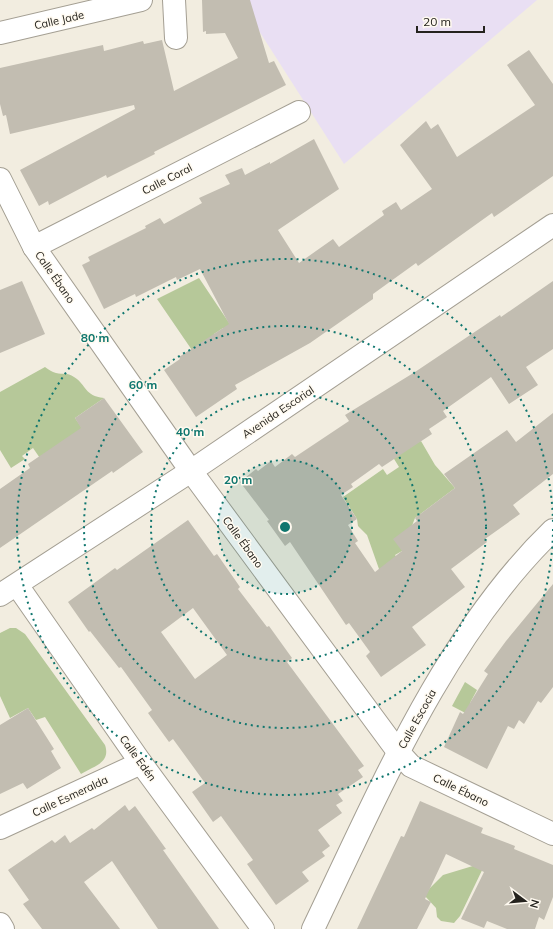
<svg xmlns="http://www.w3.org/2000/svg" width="553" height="929" font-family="Mulish,sans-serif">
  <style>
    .commercial { fill: #e9dff3 }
    .green { fill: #b6c899 }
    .building { fill: #c2bdb1; fill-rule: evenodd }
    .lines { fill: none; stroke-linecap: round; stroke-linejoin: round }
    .minor-casing { stroke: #a49f93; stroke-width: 24 }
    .tertiary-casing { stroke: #a49f93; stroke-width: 24 }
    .minor { stroke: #fff; stroke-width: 22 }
    .tertiary { stroke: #fff; stroke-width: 22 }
    .ring { fill: none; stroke: #0f766e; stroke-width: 2; stroke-dasharray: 2 4 }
    .labels { text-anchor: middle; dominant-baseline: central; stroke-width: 3; stroke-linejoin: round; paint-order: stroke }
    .street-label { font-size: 11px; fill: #25231e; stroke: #fffaf0 }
    .centre { fill: #0f766e; stroke: #fffaf0; stroke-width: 2 }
    .ring-label { font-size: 12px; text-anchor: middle; font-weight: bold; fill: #0f766e; stroke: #fffaf0; stroke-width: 3; stroke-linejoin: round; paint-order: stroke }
  </style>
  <rect width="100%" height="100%" fill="#f2ede0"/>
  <path class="commercial" d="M249,0H537L344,164L254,23Z"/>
  <g class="green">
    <path d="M199,278L260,369L254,374L223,328L214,334L222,394L157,299Z"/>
    <path d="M45,367C48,369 52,372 56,373C63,375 67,372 74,377C87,385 84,396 104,398L75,418L109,467L44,464L33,448L22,456L25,459L11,468L0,450V392Z"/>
    <path d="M421,441L435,465L455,488L415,518L402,551L395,555L420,589L379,569L367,535L358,526L357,519L343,497L383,469L387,475L399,467L391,454Z"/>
    <path d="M10,628H16L25,634L105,745C111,763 94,766 81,774L45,717L36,720L28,708L10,718L0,696V633Z"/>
    <path d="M465,682L477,690L470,703L479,708L473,717L452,706Z"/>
    <path d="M486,862L460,916L454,923L441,921L437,917L436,908L425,896L430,888L443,875Z"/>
  </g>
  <g class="building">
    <path d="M202,0H250L269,63L274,61L286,85L154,152L155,154L107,178L106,175L49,205L48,201L39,206L20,170L135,109L134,105L10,134L6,115L3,116L0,104V68L103,45L104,51L143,41L144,44L162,40L174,91L238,58L225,33L206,34V31L203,32Z"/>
    <path d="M529,50L553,84V176L494,217L492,213L418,266L416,263L373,294V299L310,343L235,385L237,389L196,417L164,370L180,359L179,357L229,324L200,269L177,280L176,277L136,297L135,294L104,309L82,265L90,261L88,257L146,228L145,226L160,218L164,224L202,203L199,198L230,184L225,175L242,168L245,175L270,162V164L314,139L339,189L278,230L299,263L333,239L339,247L384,215L382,211L396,202L401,210L432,189L400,145L426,121L431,129L438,124L457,157L535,105L507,65Z"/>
    <path d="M22,281L45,334L0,353V290Z"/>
    <path d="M553,281V349L526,367L538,385L509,404L491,377L443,411L447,417L429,429L432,434L382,467L379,464L351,484L353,487L341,495L357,519L348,525L358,541L355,543L375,572L402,551L393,539L417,521L415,518L455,488L444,474L507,430L516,442L553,413V474L513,505L520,514L485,539L487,542L451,569L465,587L412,627L426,645L381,677L366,656L370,652L349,623L346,625L290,542L285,546L267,521L269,520L240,482L256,469L258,471L271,461L275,467L292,454L295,457L349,421L345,415L415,372L500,315L501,317Z"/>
    <path d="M104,398L143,452L113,473L112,471L0,548V489L30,468L28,464L81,428L75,418Z"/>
    <path d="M188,520L214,556L217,554L240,587L238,589L267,627L269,626L292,658L287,662L364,766L358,770L363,777L338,794L343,801L336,805L342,813L318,830L330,846L322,852L325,856L302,872L309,881L276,905L247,864L253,860L221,816L213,822L192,792L205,783L173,739L169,742L148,713L152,710L121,667L119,668L90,631L89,632L68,602L115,568L117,570ZM193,608L227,655L195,679L161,632Z"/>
    <path d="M553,584V687L541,703L538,701L524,724L519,720L514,729L508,726L487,769L444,747L460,712L463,714L488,674L484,671L506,641Z"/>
    <path d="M28,708L54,749L51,751L61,768L27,789L23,783L0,794V725Z"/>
    <path d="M420,801L483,828L481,833L515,846L514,849L553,865V897L544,920L539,917L535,929H507L487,921L484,928L461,919L484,872L446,854L425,899L431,902L417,929H357L401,836L404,837Z"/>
    <path d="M125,805L129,811L135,806L166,849L163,850L219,929H158L112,861L84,882L120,929H42L23,904L29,900L8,870L52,840L55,843L65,835L70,843L92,828L94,830Z"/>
  </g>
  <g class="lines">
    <g class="minor-casing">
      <g id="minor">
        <path d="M174,0L176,38"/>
        <path d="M0,33L141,0"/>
        <path d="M0,179L34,247L191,471L399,753L411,766L553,834"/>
        <path d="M34,247L299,112"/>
        <path d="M17,585L141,763L263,929"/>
        <path d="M0,828L141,763"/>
        <path d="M0,924L3,929"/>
        <path d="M313,929C378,794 444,635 553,530"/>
      </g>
    </g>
    <g class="tertiary-casing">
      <path id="tertiary" d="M0,595L191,471L553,225"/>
    </g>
    <use href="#minor" class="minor"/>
    <use href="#tertiary" class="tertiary"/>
  </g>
  <circle cx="285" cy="527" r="67" fill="#0f766e" fill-opacity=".12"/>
  <g class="ring">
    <circle cx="285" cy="527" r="67"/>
    <circle cx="285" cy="527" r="134"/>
    <circle cx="285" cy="527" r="201"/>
    <path d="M553 529A268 268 0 1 1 553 525"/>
  </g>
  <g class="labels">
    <g class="street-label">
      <text transform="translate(59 20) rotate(-13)">Calle Jade</text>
      <text transform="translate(167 179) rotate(-27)">Calle Coral</text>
      <text transform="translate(55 277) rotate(55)">Calle Ébano</text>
      <text transform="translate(278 412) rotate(-34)">Avenida Escorial</text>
      <text transform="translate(243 542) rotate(54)">Calle Ébano</text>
      <text transform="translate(417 719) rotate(-61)">Calle Escocia</text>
      <text transform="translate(138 758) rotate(54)">Calle Edén</text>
      <text transform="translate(461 790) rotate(26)">Calle Ébano</text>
      <text transform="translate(70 796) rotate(-25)">Calle Esmeralda</text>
    </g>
  </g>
  <circle cx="285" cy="527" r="6" class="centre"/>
  <g class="ring-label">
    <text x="95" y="342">80 m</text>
    <text x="143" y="389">60 m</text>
    <text x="190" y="436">40 m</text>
    <text x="238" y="484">20 m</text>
  </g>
  <g transform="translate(525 901) rotate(106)" stroke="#fffaf0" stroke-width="3" paint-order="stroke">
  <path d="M0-3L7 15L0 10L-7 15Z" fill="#25231e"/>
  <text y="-6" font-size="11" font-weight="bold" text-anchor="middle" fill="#25231e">N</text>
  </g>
  <path d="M417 26v6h67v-6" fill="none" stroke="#25231e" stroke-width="2"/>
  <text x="423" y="26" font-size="12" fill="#25231e" stroke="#fffaf0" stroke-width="3" paint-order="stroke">20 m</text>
</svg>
